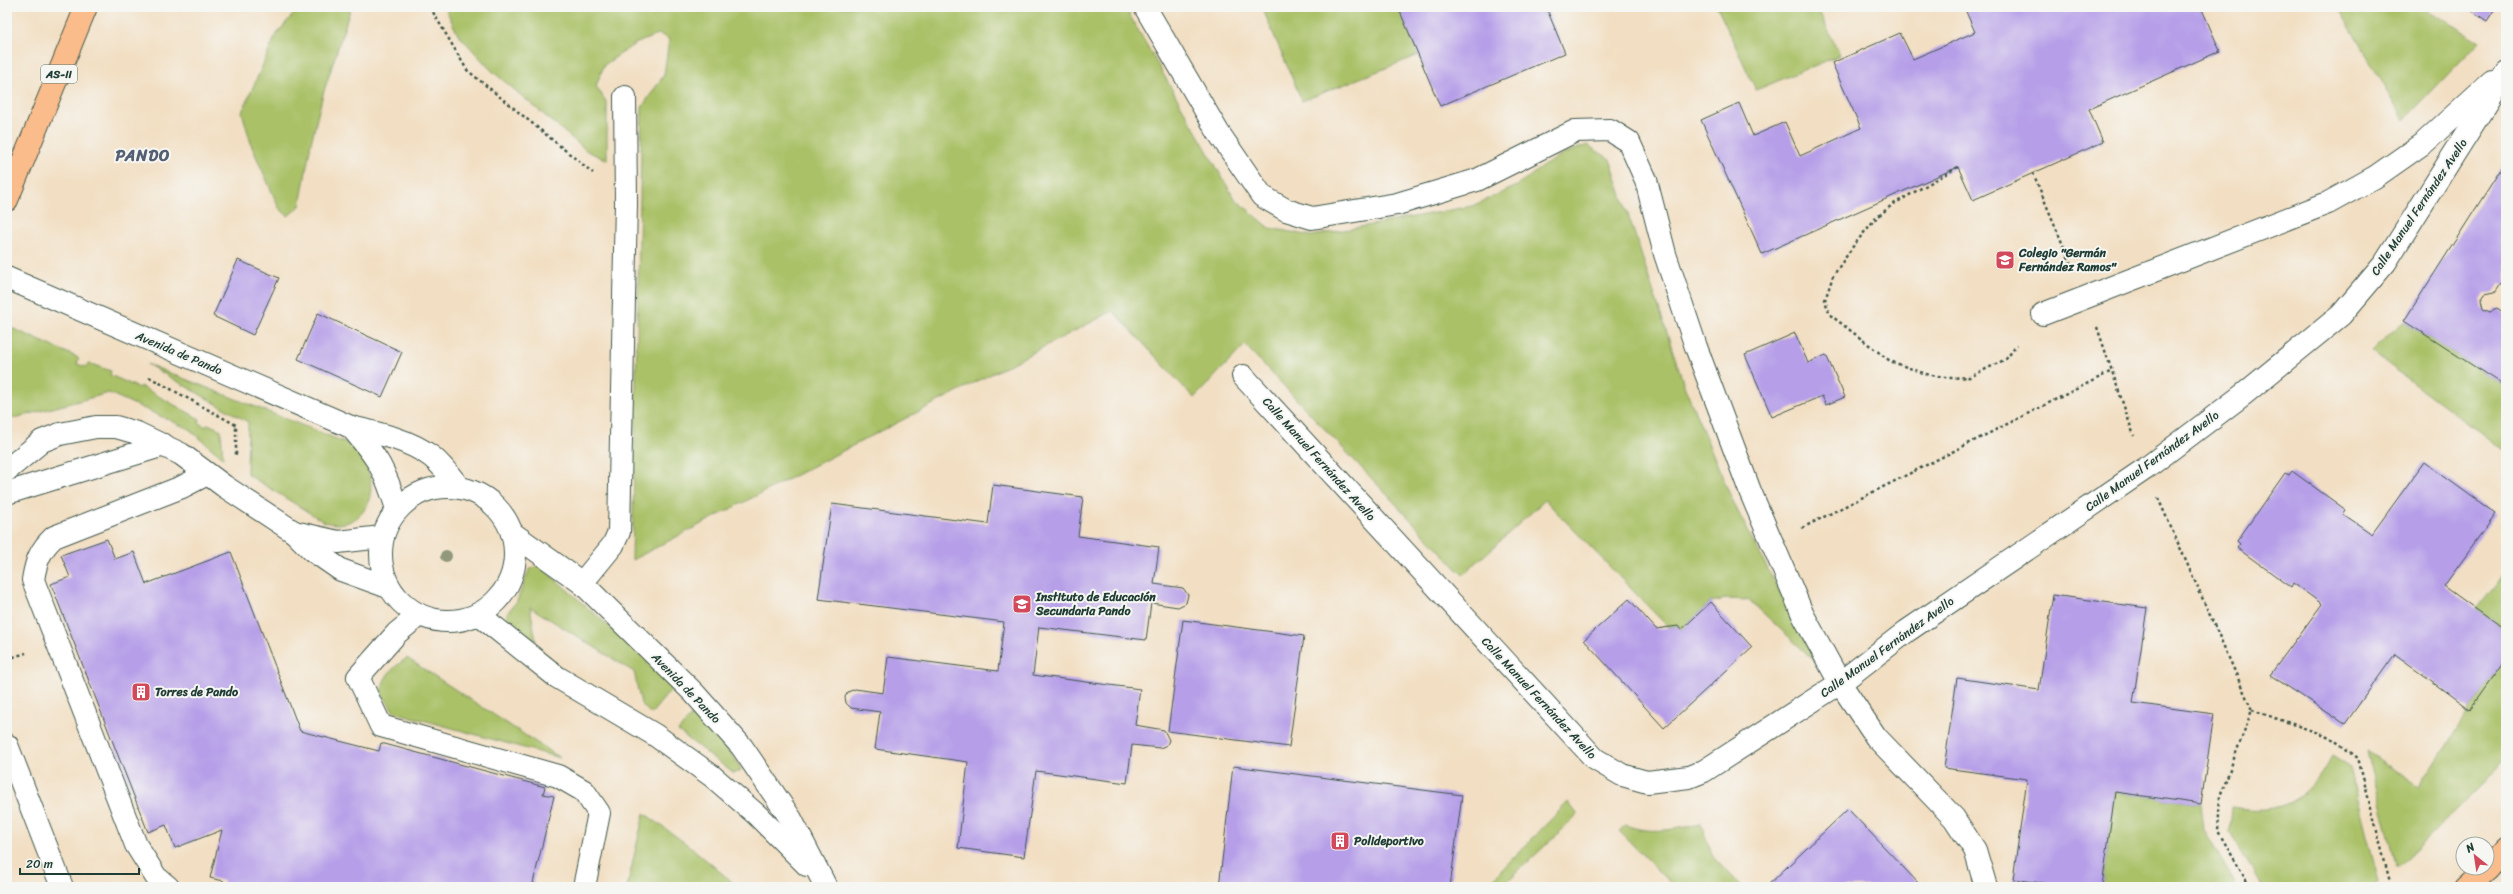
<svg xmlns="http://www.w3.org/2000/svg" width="2513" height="894" font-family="Sriracha,sans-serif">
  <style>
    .green { fill: #aac167; stroke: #647f4e }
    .building { fill: #b69fe8 }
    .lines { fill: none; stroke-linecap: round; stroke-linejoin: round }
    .minor-casing { stroke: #3f5549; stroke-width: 24 }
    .major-casing { stroke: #3f5549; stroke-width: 24 }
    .highway-casing { stroke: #3f5549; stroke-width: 24 }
    .path { stroke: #3f5549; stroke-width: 2.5; stroke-dasharray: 3 3; stroke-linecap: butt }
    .minor { stroke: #fff; stroke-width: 22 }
    .major { stroke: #fabc8b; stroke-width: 22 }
    .highway { stroke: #fabc8b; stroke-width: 22 }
    .tree { fill: #91987c }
    .labels { text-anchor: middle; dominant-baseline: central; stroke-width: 4; stroke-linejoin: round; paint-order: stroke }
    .shield { fill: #f6f6f2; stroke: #60746d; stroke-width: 1 }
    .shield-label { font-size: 11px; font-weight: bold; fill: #1f3d34 }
    .street-label { font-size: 12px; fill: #1f3d34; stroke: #f6f6f2 }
    .poi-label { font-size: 12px; font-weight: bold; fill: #1f3d34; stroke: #f6f6f2; text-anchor: start }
    .district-label { font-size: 16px; font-weight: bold; letter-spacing: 1px; fill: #545f73; stroke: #f6f6f2 }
  </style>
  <rect width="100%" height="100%" fill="#f6f6f2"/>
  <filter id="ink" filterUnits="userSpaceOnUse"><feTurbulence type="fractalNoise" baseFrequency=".025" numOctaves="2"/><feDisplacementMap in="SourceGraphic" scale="8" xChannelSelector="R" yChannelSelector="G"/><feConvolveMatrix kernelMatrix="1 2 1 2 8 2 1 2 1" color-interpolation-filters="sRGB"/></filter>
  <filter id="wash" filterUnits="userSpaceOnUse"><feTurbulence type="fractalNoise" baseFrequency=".012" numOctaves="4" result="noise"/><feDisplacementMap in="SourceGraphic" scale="16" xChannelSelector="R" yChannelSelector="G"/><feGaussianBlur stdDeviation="0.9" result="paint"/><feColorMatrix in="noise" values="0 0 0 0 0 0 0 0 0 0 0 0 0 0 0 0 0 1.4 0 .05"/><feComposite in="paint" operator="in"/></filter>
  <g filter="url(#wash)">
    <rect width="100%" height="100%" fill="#f2dfc3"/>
    <g class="green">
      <path d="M299,7H351L323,94L311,143L300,206L288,216L279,208L252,147L242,112L276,35Z"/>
      <path d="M445,7H1125L1234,198L1270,228L1312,236L1472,206L1517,186L1543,166L1566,153L1587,145L1610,159L1685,388L1733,502L1816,662L1749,600L1726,599L1711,602L1681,630L1678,626L1668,627L1545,500L1463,575L1245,345L1194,398L1113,311L632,560L642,107L664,75L669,39L659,34L635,44L604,65L596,86L607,103V160L587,151L491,70L457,33Z"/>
      <path d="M1262,7H1398L1419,55L1302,101Z"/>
      <path d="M1717,7H1817L1840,55L1756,90Z"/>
      <path d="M2338,7H2421L2480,41L2404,120Z"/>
      <path d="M2404,321L2506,387V452L2372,352Z"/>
      <path d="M7,326L79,358L77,364L86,367L88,363L111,371L110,375L139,388L140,386L200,419L199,423L206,427L208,424L221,430L223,458L189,429L109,393L7,420Z"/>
      <path d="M147,364L347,443C356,451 364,459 368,470C379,502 358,532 324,522L247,474L248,422Z"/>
      <path d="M539,565L627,642L674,686L651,714L641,704L634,672L530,607L536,641C524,635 505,629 507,613L517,601L529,570Z"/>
      <path d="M2506,572V631L2477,609Z"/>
      <path d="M407,658L560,758L394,712L381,692C384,674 393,668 407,658Z"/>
      <path d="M2506,659V757L2485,782L2397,868L2367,751L2419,787L2470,709Z"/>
      <path d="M697,709L736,760L741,769L740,772L733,773L678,731Z"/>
      <path d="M2331,756L2350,768L2379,882L2373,887H2262L2230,832L2232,807C2282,816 2308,800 2331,756Z"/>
      <path d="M2115,792L2201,804L2204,830L2237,887H2102Z"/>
      <path d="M1568,802L1578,815L1501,887H1485Z"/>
      <path d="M644,813L692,848L738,887H627Z"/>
      <path d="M1701,824L1712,855L1742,887H1674L1619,831L1626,825C1649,835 1677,829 1701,824Z"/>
      <path d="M2013,879L2070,887H2017Z"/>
    </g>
    <g id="blocks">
      <g class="building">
        <path d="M1398,7H1546L1565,53L1440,106Z"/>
        <path d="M1964,7H2201L2220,51L2089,109L2103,142L1973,200L1958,167L1762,254L1701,120L1739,103L1753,136L1785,122L1800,156L1861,128L1832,63L1900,33L1913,59L1975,32Z"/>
        <path d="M2466,7H2496L2487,21Z"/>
        <path d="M2506,161V282L2504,285L2501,283L2495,292L2485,294L2481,300L2483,309L2490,312L2497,309L2506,315V387L2404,321Z"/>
        <path d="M238,260L279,278L253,335L213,316Z"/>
        <path d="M318,313L402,352L382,397L298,359Z"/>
        <path d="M1795,333L1808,363L1826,355L1845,397L1826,405L1822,396L1772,417L1745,355Z"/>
        <path d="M2424,462L2496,514L2444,586L2506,631V659L2470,709L2395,654L2345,724L2270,675L2322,604L2293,583L2291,587L2237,548L2240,544L2237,541L2285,473L2289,475L2292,471L2346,510L2343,514L2372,534Z"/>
        <path d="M993,485L1083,497L1078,536L1159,547L1154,584L1183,588L1188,595L1186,603L1178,607L1151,603L1146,640L1039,627L1033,675L1140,689L1135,725L1164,730L1169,740L1167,745L1160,748L1132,745L1127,783L1036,771L1024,857L958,848L968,762L875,749L880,712L851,708L846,703L845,697L848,692L855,689L883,693L888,657L998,671L1004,622L818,599L832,504L988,524Z"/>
        <path d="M107,539L115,559L134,552L146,584L231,552L300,731L379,751L381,743L545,787L543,794L554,796L533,883L541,887H223L224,881L210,878L222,830L175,848L166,825L148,832L51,584L70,577L61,555Z"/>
        <path d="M2053,595L2147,608L2133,703L2214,714L2201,804L2115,792L2102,887H2070L2013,879L2027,779L1944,768L1957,678L2039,690Z"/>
        <path d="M1629,599L1656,629L1678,626L1681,630L1711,602L1752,647L1664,728L1584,640Z"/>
        <path d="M1183,620L1304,636L1289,747L1168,731Z"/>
        <path d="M1233,766L1462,795L1450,887H1219Z"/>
        <path d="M1848,809L1922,887H1766Z"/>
      </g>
    </g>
  </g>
  <g filter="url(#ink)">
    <use href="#blocks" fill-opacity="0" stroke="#3f5549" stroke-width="1"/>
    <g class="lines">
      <g class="minor-casing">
        <g id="minor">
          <path d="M1145,7L1218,132L1262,196L1286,210L1312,218L1397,204L1477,180L1575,131L1610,130L1629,142L1646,180L1665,254L1696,347L1750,491L1803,615L1840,683L1876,737L1954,818L1975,850L1986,887"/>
          <path d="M7,278L351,427C378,433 410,440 432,457C442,465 451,477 459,487"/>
          <path d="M2043,314L2328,203L2375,177L2425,142L2492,81"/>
          <path d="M1243,376L1595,759L1622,775L1647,782L1689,777L1704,771L1840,683L1907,631L2145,469L2244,394L2341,315L2385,263L2506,72"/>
          <path d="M351,427C378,458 385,470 397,509"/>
          <path d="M7,470L42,441L60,434L96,427H116L137,433L181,454L224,486L294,532L312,550L341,570L388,587"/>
          <circle cx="448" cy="554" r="67"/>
          <path d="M7,493L164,445"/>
          <path d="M294,532L338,542L382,537"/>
          <path d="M512,533L582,583L694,693L742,747L791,819L826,887"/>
          <path d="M582,583L613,545L619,532L626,203L625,97"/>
          <path d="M478,614L557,677L655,735L712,776L757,815L807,865"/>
          <path d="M419,615L397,633L358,677L381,726L558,776L584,791L599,813L584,887"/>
          <path d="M7,745L62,887"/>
          <path d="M168,887L156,877L136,845L33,580C36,561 40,550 54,537L182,487L207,474"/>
        </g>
      </g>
      <g class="major-casing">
        <g id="major">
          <path d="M2487,868L2506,848"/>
          <path d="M2466,887L2487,868"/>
        </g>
      </g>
      <g class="highway-casing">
        <path id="highway" d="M7,200L86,7"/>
      </g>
      <g class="path">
        <path d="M430,7L467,70L593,173"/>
        <path d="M1958,167L1892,205L1875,219L1854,245L1833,276L1825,300L1829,314L1890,361L1926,374L1951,378L1970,377L2006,359L2017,345"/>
        <path d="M2033,173L2073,269"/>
        <path d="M2097,327L2134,436"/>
        <path d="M149,377L236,425V455"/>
        <path d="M2158,498L2252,710L2220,796L2218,831L2250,887"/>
        <path d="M1802,528L2112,371"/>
        <path d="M7,659L26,653"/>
        <path d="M2252,710L2330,737L2358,758L2390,882"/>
      </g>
      <use href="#minor" class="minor"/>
      <use href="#major" class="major"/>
      <use href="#highway" class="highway"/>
    </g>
    <circle class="tree" cx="446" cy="556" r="6"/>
  </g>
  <defs>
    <g id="school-square" transform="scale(1)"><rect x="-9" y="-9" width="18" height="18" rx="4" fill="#d1495b" stroke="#f6f6f2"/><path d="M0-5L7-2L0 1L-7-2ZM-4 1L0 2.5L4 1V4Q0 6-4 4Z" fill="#fff"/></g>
    <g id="building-square" transform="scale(1)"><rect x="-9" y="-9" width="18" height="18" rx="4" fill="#d1495b" stroke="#f6f6f2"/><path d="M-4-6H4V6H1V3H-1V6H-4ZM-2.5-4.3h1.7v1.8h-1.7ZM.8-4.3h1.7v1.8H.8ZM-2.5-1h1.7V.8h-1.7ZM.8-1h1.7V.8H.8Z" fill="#fff"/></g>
  </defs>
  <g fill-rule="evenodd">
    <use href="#school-square" x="2005" y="260"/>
    <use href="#school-square" x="1022" y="604"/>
    <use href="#building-square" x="141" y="692"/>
    <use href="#building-square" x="1340" y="841"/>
  </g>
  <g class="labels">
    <rect class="shield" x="41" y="65" width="36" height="18" rx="3"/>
    <g class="shield-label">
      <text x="59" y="74">AS-II</text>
    </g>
    <g class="street-label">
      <text transform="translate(2419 207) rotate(-56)">Calle Manuel Fernández Avello</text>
      <text transform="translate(179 353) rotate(23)">Avenida de Pando</text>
      <text transform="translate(1319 459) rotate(48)">Calle Manuel Fernández Avello</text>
      <text transform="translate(2152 461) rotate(-36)">Calle Manuel Fernández Avello</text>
      <text transform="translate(1887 647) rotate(-36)">Calle Manuel Fernández Avello</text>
      <text transform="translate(686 688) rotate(46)">Avenida de Pando</text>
      <text transform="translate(1539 698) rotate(47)">Calle Manuel Fernández Avello</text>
    </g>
    <g class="poi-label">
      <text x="2019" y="253">Colegio "Germán<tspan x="2019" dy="14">Fernández Ramos"</tspan></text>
      <text x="1036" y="597">Instituto de Educación<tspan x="1036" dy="14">Secundaria Pando</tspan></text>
      <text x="155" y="692">Torres de Pando</text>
      <text x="1354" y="841">Polideportivo</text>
    </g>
    <g class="district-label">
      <text x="143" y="155">PANDO</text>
    </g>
  </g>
  <rect width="2513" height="894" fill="none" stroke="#f6f6f2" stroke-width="24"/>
  <g transform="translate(2475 856) rotate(330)"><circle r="19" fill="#f6f6f2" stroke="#a0aca6"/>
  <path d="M0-3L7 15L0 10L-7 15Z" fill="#d1495b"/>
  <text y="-6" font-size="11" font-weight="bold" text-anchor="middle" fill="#1f3d34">N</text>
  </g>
  <path d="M20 868v6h119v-6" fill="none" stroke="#1f3d34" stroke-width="2"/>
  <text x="26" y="868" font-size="12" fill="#1f3d34" stroke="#f6f6f2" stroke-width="3" paint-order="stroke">20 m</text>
</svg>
